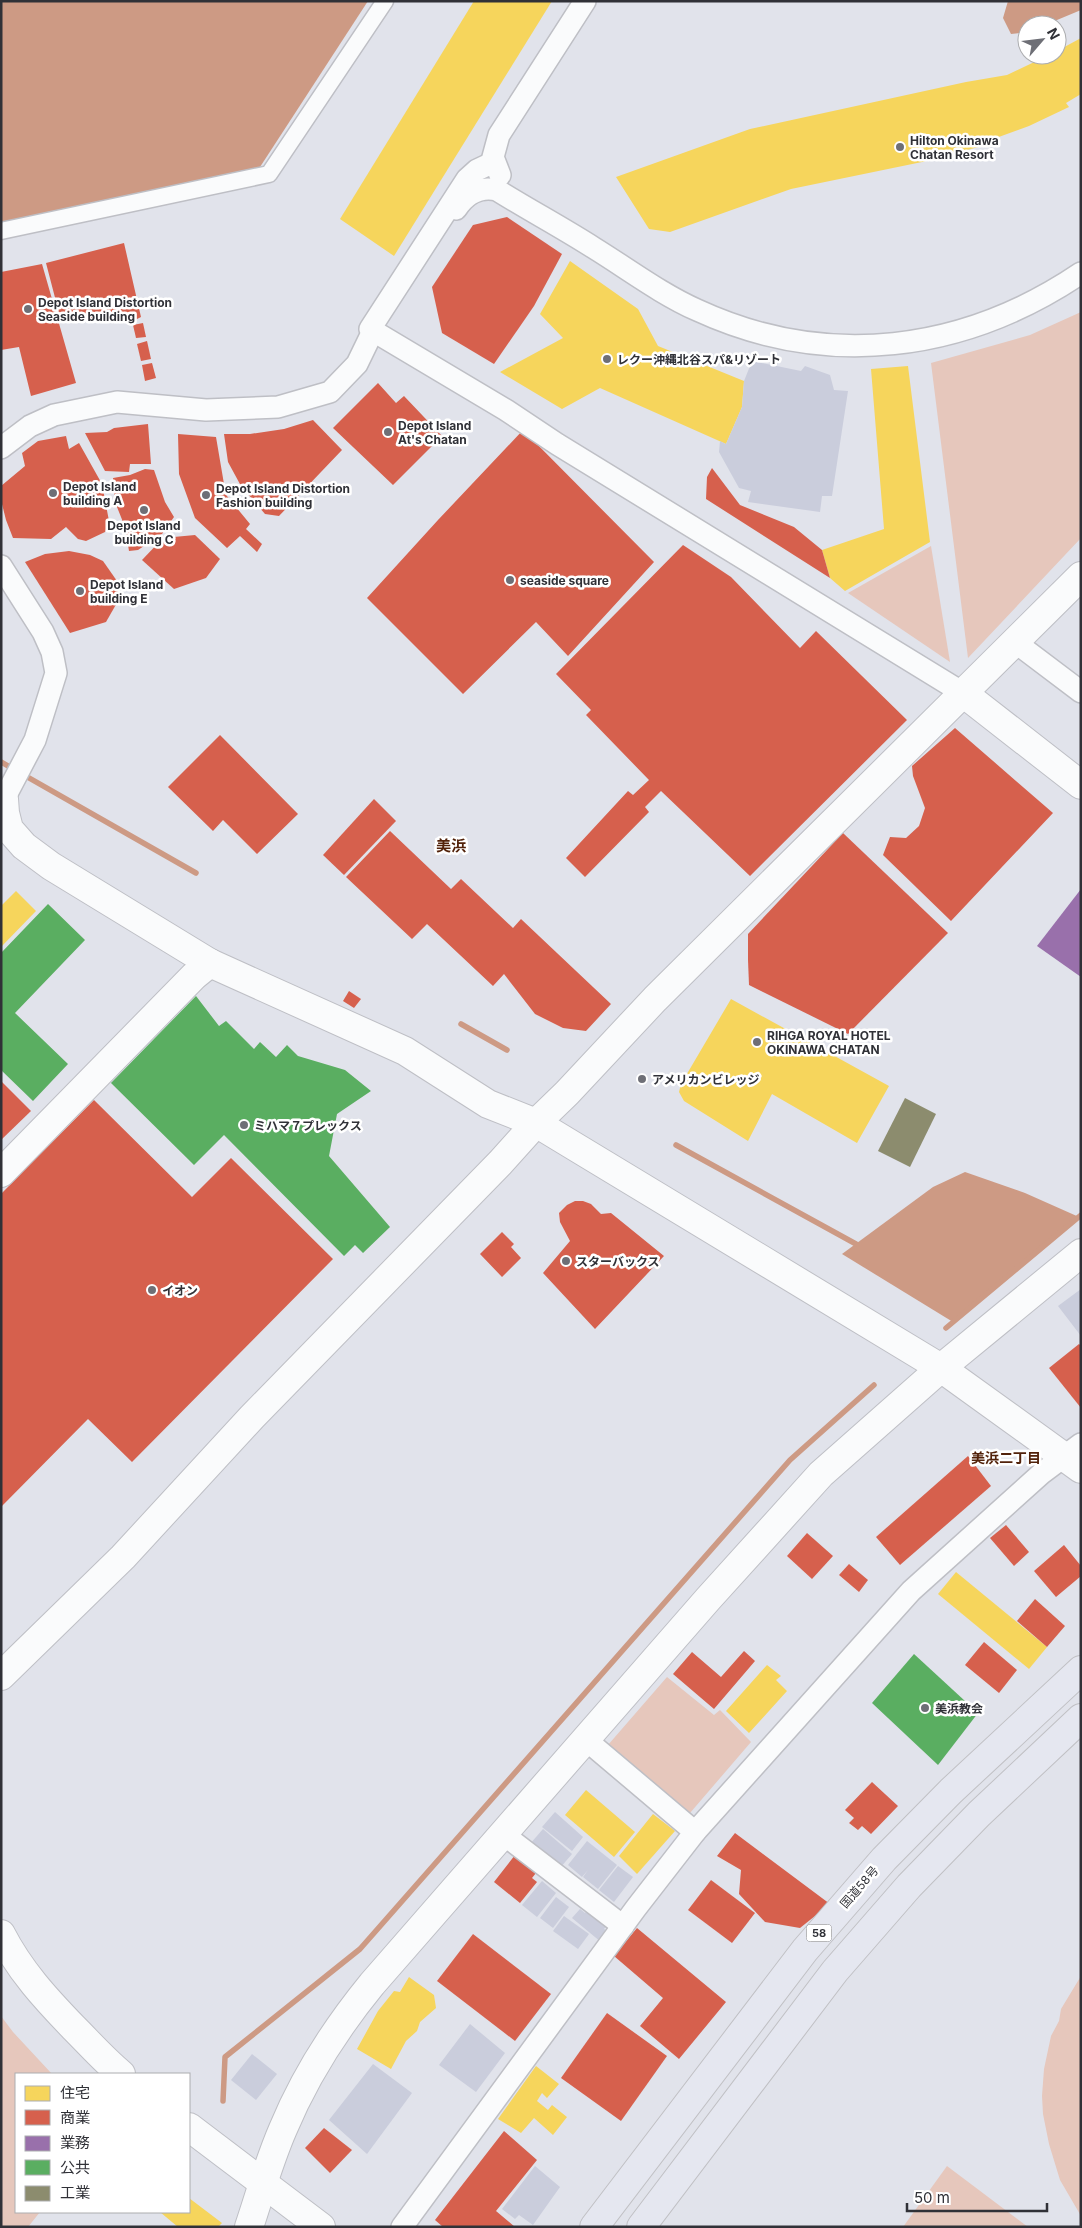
<svg xmlns="http://www.w3.org/2000/svg" width="1082" height="2228" font-family="Inter,'Noto Sans JP',sans-serif">
  <style>
    .green { fill: #e6c7bc }
    .water { fill: #cd9a84 }
    .homes { fill: #f6d55c }
    .shops { fill: #d6604d }
    .offices { fill: #9970ab }
    .public { fill: #5aae61 }
    .industry { fill: #8c8c6e }
    .lines { fill: none; stroke-linecap: round; stroke-linejoin: round }
    .stream { stroke: #cd9a84; stroke-width: 5.5 }
    .building { fill: #cacddc }
    .pedestrian-casing { stroke: #bebfc5; stroke-width: 19 }
    .minor-casing { stroke: #bebfc5; stroke-width: 24 }
    .tertiary-casing { stroke: #bebfc5; stroke-width: 30 }
    .trunk-casing { stroke: #c0c0c4; stroke-width: 30 }
    .pedestrian { stroke: #fafbfc; stroke-width: 16 }
    .minor { stroke: #fafbfc; stroke-width: 21 }
    .tertiary { stroke: #fafbfc; stroke-width: 28 }
    .trunk { stroke: #e5e7f0; stroke-width: 28 }
    .poi-dot { fill: #6e6f76; stroke: #fff; stroke-width: 2 }
    .labels { text-anchor: middle; dominant-baseline: central; stroke-width: 5; stroke-linejoin: round; paint-order: stroke }
    .shield { fill: #fff; stroke: #6e6f73; stroke-width: 1 }
    .shield-label { font-size: 11px; font-weight: bold; fill: #303137 }
    .poi-label { font-size: 12px; font-weight: bold; fill: #303137; stroke: #fff; text-anchor: start }
    .street-label { font-size: 12px; fill: #303137; stroke: #fff }
    .neighbourhood-label { font-size: 14px; font-weight: bold; fill: #52220a; stroke: #fff }
    .quarter-label { font-size: 15px; font-weight: bold; fill: #52220a; stroke: #fff }
  </style>
  <rect width="100%" height="100%" fill="#e1e3eb"/>
  <g class="green">
    <path d="M1081,312V538L968,658L931,363L1030,335Z"/>
    <path d="M931,546L950,662L848,593Z"/>
    <path d="M667,1677L714,1715L720,1710L751,1742L690,1813L608,1745Z"/>
    <path d="M1081,1976V2216L1060,2180L1049,2144L1043,2114L1042,2096L1044,2069L1051,2036L1059,2021L1061,2009Z"/>
    <path d="M1,2016L13,2032L52,2074H16V2212H40L28,2227H1Z"/>
    <path d="M947,2166L1028,2227H903Z"/>
  </g>
  <g class="water">
    <path d="M1,1H368L260,167L1,223Z"/>
    <path d="M1008,1H1081V10L1045,25H1027V32L1011,34L1003,18Z"/>
    <path d="M965,1172L1025,1193L1079,1217L953,1322L842,1254L933,1187Z"/>
  </g>
  <g class="homes">
    <path d="M474,1H552L394,256L340,219Z"/>
    <path d="M1081,38V94L1066,103L1069,107L1029,126L996,138L997,142L922,162L791,189L670,232L649,229L616,177L750,129L966,82L1007,75L1049,55H1057V51Z"/>
    <path d="M570,261L638,309L658,346L744,381L742,407L726,444L600,388L562,409L500,372L563,338L540,314Z"/>
    <path d="M908,366L930,542L845,591L830,578L822,550L884,529L871,369Z"/>
    <path d="M16,891L36,911L1,947V906Z"/>
    <path d="M731,999L889,1086L857,1143L772,1094L748,1141L684,1101L679,1092L681,1084Z"/>
    <path d="M956,1572L1047,1647L1029,1669L938,1594Z"/>
    <path d="M767,1665L781,1676L776,1680L787,1691L749,1733L726,1711Z"/>
    <path d="M586,1790L635,1832L614,1857L565,1815Z"/>
    <path d="M653,1814L675,1831L637,1874L619,1856Z"/>
    <path d="M409,1977L434,1995L436,2008L420,2022L417,2031L406,2041L391,2069L357,2049L378,2011L394,1991L400,1992Z"/>
    <path d="M536,2066L559,2084L547,2098L542,2093L537,2101L548,2110L552,2105L567,2117L553,2135L534,2118L521,2133L498,2119Z"/>
    <path d="M189,2198L222,2223L218,2227H178L160,2212H189Z"/>
  </g>
  <g class="shops">
    <path d="M507,217L562,254L534,306L494,364L442,333L432,287L473,225Z"/>
    <path d="M124,243L141,317L131,322L114,315L84,321L59,313L46,263Z"/>
    <path d="M42,264L76,383L31,396L19,347L1,350V272Z"/>
    <path d="M143,323L146,337L136,338L133,325Z"/>
    <path d="M147,341L151,359L141,361L137,344Z"/>
    <path d="M152,363L156,378L145,381L142,365Z"/>
    <path d="M378,383L396,403L404,396L442,436L393,485L333,428Z"/>
    <path d="M313,420L342,450L279,516L265,514L241,486L228,462L224,434H250L284,429Z"/>
    <path d="M148,424L151,464H130L129,472L105,471L85,433L107,432L114,428Z"/>
    <path d="M523,430L654,562L568,656L536,622L463,694L367,598L438,520Z"/>
    <path d="M178,434L216,437L224,484L222,490L250,524L246,529L262,544L257,552L240,536L227,548L195,518L179,474Z"/>
    <path d="M66,436L69,449L79,443L102,484L109,521L105,532L86,541L78,539L66,527L51,539L13,538L6,520L1,500V486L25,466L22,453L38,441Z"/>
    <path d="M712,468L740,505L794,527L822,550L830,578L706,499L707,477Z"/>
    <path d="M145,469L154,470L165,502L174,517L162,534L138,550L129,551L125,527L115,502L113,478L130,475Z"/>
    <path d="M195,535L220,559L206,578L174,589L142,560L163,538Z"/>
    <path d="M683,545L731,577L800,648L816,631L907,720L750,876L661,791L645,807L649,812L585,877L566,858L628,791L633,795L649,780L586,715L591,710L556,674Z"/>
    <path d="M69,551L90,555L103,561L117,581L118,601L106,622L70,633L25,562L45,554Z"/>
    <path d="M955,728L1053,813L951,921L883,855L890,837L906,838L919,826L925,808L913,776L912,766Z"/>
    <path d="M220,735L298,814L257,854L223,820L213,831L168,787Z"/>
    <path d="M374,799L396,821L344,875L323,855Z"/>
    <path d="M390,831L451,889L461,879L513,928L521,919L611,1004L586,1031L563,1028L535,1014L504,974L493,986L427,924L412,939L346,877Z"/>
    <path d="M843,833L948,933L848,1034L749,985L748,960V934Z"/>
    <path d="M349,991L361,999L354,1008L343,1001Z"/>
    <path d="M1,1081L31,1111L1,1140Z"/>
    <path d="M94,1100L192,1197L231,1158L333,1259L132,1462L88,1419L1,1507V1194Z"/>
    <path d="M575,1201H583L591,1204L601,1214L611,1213L664,1256L595,1329L543,1273L570,1241L560,1222L559,1213L567,1205Z"/>
    <path d="M502,1232L514,1244L511,1247L521,1258L502,1277L480,1254Z"/>
    <path d="M1079,1344L1081,1346V1408L1049,1368Z"/>
    <path d="M968,1456L991,1486L900,1565L876,1537Z"/>
    <path d="M1006,1525L1029,1552L1014,1566L990,1538Z"/>
    <path d="M807,1533L833,1556L812,1579L787,1556Z"/>
    <path d="M1064,1545L1081,1566V1576L1056,1597L1034,1571Z"/>
    <path d="M849,1564L868,1580L859,1592L839,1575Z"/>
    <path d="M1035,1599L1065,1626L1047,1647L1017,1621Z"/>
    <path d="M984,1642L1017,1670L999,1693L965,1665Z"/>
    <path d="M744,1651L755,1661L714,1709L673,1674L692,1652L721,1677Z"/>
    <path d="M872,1782L898,1806L871,1834L862,1826L858,1830L849,1823L854,1818L845,1810Z"/>
    <path d="M735,1833L830,1904L800,1928L765,1922L739,1894L741,1870L717,1856Z"/>
    <path d="M515,1855L536,1873L532,1878L537,1882L520,1903L494,1882Z"/>
    <path d="M711,1880L755,1913L732,1943L688,1910Z"/>
    <path d="M637,1928L726,2002L679,2059L640,2026L663,1998L614,1956Z"/>
    <path d="M473,1934L551,1994L515,2041L437,1981Z"/>
    <path d="M607,2013L667,2056L621,2121L561,2078Z"/>
    <path d="M324,2128L352,2150L330,2173L305,2148Z"/>
    <path d="M504,2131L537,2160L496,2211L515,2227H443L435,2220Z"/>
  </g>
  <path class="offices" d="M1081,889V977L1037,946Z"/>
  <g class="public">
    <path d="M48,904L85,940L15,1013L68,1064L33,1101L1,1070V953Z"/>
    <path d="M196,996L219,1026L226,1021L254,1049L260,1042L276,1057L287,1045L298,1056L345,1070L371,1091L337,1114L329,1156L390,1227L363,1253L355,1245L344,1256L224,1135L194,1165L111,1083Z"/>
    <path d="M914,1654L978,1713L938,1765L872,1703Z"/>
  </g>
  <path class="industry" d="M905,1098L936,1114L910,1167L878,1151Z"/>
  <g class="lines">
    <g class="stream">
      <path d="M1,762L196,873"/>
      <path d="M461,1024L507,1050"/>
      <path d="M676,1145L856,1244"/>
      <path d="M946,1328L1081,1215"/>
      <path d="M223,2101L225,2057L360,1949L790,1460L874,1385"/>
    </g>
  </g>
  <g class="building">
    <path d="M752,361L801,371L805,366L830,375L834,390L848,391L832,496H822L820,512L748,502L751,491L739,488L719,452L720,441L726,444L742,407L744,381Z"/>
    <path d="M1081,1289V1336L1058,1306Z"/>
    <path d="M555,1812L583,1837L572,1851L542,1827Z"/>
    <path d="M543,1829L572,1854L560,1868L530,1844Z"/>
    <path d="M587,1841L617,1865L598,1889L583,1877L588,1870L582,1877L568,1865Z"/>
    <path d="M618,1866L633,1877L614,1902L599,1890Z"/>
    <path d="M542,1881L556,1893L537,1917L522,1905Z"/>
    <path d="M556,1897L569,1907L553,1928L540,1918Z"/>
    <path d="M589,1908L608,1924L604,1929L609,1932L601,1942L572,1918L580,1909L585,1913Z"/>
    <path d="M564,1916L589,1934L578,1949L553,1931Z"/>
    <path d="M470,2024L505,2053L476,2092L439,2065Z"/>
    <path d="M252,2054L277,2074L256,2100L231,2080Z"/>
    <path d="M373,2064L412,2093L367,2154L329,2120Z"/>
    <path d="M535,2166L560,2187L533,2225L519,2215L515,2219L502,2209Z"/>
  </g>
  <g class="lines">
    <g class="pedestrian-casing">
      <path id="pedestrian" d="M1,231L269,174L385,1"/>
    </g>
    <g class="minor-casing">
      <g id="minor">
        <path d="M494,162L477,170L467,179L370,329L506,410L557,444L963,693"/>
        <path d="M500,175L493,157L499,135L585,1"/>
        <path d="M456,209C466,194 479,186 497,190C529,210 563,228 594,248C628,269 661,294 697,310C827,370 964,352 1081,273"/>
        <path d="M1,448L30,426L54,415L117,402L206,410L278,407L330,392L357,364L373,331"/>
        <path d="M1,566L43,632L52,652L56,673L35,740L4,799L1,796"/>
        <path d="M1015,642L1081,692"/>
        <path d="M585,1739L695,1832"/>
        <path d="M503,1834L623,1926"/>
        <path d="M402,2227L636,1908L695,1832L911,1591L1042,1473L1081,1444"/>
      </g>
    </g>
    <g class="tertiary-casing">
      <g id="tertiary">
        <path d="M963,693L1081,785"/>
        <path d="M4,799L5,813L9,829L24,846L51,866L210,963L405,1051L488,1104L536,1123L569,1143L941,1368L1081,1469"/>
        <path d="M1,1173L194,976L210,963"/>
        <path d="M1,1676L123,1557L252,1417L500,1163L536,1123L567,1093L655,999L1081,576"/>
        <path d="M1,1934C20,1971 46,1999 74,2028C90,2044 104,2060 121,2074"/>
        <path d="M189,2127L321,2227"/>
        <path d="M249,2227C260,2194 269,2161 283,2129C305,2076 336,2028 372,1984L708,1599L821,1474L941,1368L1081,1253"/>
      </g>
    </g>
    <g class="trunk-casing">
      <g id="trunk">
        <path d="M594,2227L805,1950L884,1859L951,1791L1081,1670"/>
        <path d="M641,2227L835,1971L909,1886L979,1814L1081,1718"/>
      </g>
    </g>
    <use href="#pedestrian" class="pedestrian"/>
    <use href="#minor" class="minor"/>
    <use href="#tertiary" class="tertiary"/>
    <use href="#trunk" class="trunk"/>
  </g>
  <g class="poi-dot">
    <circle cx="900" cy="147" r="5"/>
    <circle cx="28" cy="309" r="5"/>
    <circle cx="607" cy="359" r="5"/>
    <circle cx="388" cy="432" r="5"/>
    <circle cx="53" cy="493" r="5"/>
    <circle cx="206" cy="495" r="5"/>
    <circle cx="144" cy="510" r="5"/>
    <circle cx="510" cy="580" r="5"/>
    <circle cx="80" cy="591" r="5"/>
    <circle cx="757" cy="1042" r="5"/>
    <circle cx="642" cy="1079" r="5"/>
    <circle cx="244" cy="1125" r="5"/>
    <circle cx="566" cy="1261" r="5"/>
    <circle cx="152" cy="1290" r="5"/>
    <circle cx="925" cy="1708" r="5"/>
  </g>
  <g class="labels">
    <rect class="shield" x="806.5" y="1924.5" width="25" height="17" rx="4"/>
    <g class="shield-label">
      <text x="819" y="1933">58</text>
    </g>
    <g class="poi-label">
      <text x="910" y="140">Hilton Okinawa<tspan x="910" dy="14">Chatan Resort</tspan></text>
      <text x="38" y="302">Depot Island Distortion<tspan x="38" dy="14">Seaside building</tspan></text>
      <text x="617" y="359">レクー沖縄北谷スパ&amp;リゾート</text>
      <text x="398" y="425">Depot Island<tspan x="398" dy="14">At's Chatan</tspan></text>
      <text x="63" y="486">Depot Island<tspan x="63" dy="14">building A</tspan></text>
      <text x="216" y="488">Depot Island Distortion<tspan x="216" dy="14">Fashion building</tspan></text>
      <text x="144" y="525" text-anchor="middle">Depot Island<tspan x="144" dy="14">building C</tspan></text>
      <text x="520" y="580">seaside square</text>
      <text x="90" y="584">Depot Island<tspan x="90" dy="14">building E</tspan></text>
      <text x="767" y="1035">RIHGA ROYAL HOTEL<tspan x="767" dy="14">OKINAWA CHATAN</tspan></text>
      <text x="652" y="1079">アメリカンビレッジ</text>
      <text x="254" y="1125">ミハマ７プレックス</text>
      <text x="576" y="1261">スターバックス</text>
      <text x="162" y="1290">イオン</text>
      <text x="935" y="1708">美浜教会</text>
    </g>
    <g class="street-label">
      <text transform="translate(859 1887) rotate(-49)">国道58号</text>
    </g>
    <g class="neighbourhood-label">
      <text x="1006" y="1457">美浜二丁目</text>
    </g>
    <g class="quarter-label">
      <text x="451" y="845">美浜</text>
    </g>
  </g>
  <rect width="1082" height="2228" fill="none" stroke="#303137" stroke-width="5"/>
  <rect x="15" y="2073" width="175" height="140" fill="#ffffff" stroke="#acadaf"/>
  <rect x="25" y="2086" width="25" height="15" fill="#f6d55c" stroke="#acadaf"/>
  <text x="60" y="2098" font-size="15" fill="#303137">住宅</text>
  <rect x="25" y="2110" width="25" height="15" fill="#d6604d" stroke="#acadaf"/>
  <text x="60" y="2123" font-size="15" fill="#303137">商業</text>
  <rect x="25" y="2136" width="25" height="15" fill="#9970ab" stroke="#acadaf"/>
  <text x="60" y="2148" font-size="15" fill="#303137">業務</text>
  <rect x="25" y="2160" width="25" height="15" fill="#5aae61" stroke="#acadaf"/>
  <text x="60" y="2173" font-size="15" fill="#303137">公共</text>
  <rect x="25" y="2186" width="25" height="15" fill="#8c8c6e" stroke="#acadaf"/>
  <text x="60" y="2198" font-size="15" fill="#303137">工業</text>
  <g transform="translate(1042 40) rotate(62)"><circle r="24" fill="#ffffff" stroke="#acadaf"/>
  <path d="M0-4L9 19L0 12L-9 19Z" fill="#6e6f76"/>
  <text y="-8" font-size="14" font-weight="bold" text-anchor="middle" fill="#303137">N</text>
  </g>
  <path d="M907 2203v8h140v-8" fill="none" stroke="#303137" stroke-width="2.5"/>
  <text x="914" y="2203" font-size="15" fill="#303137" stroke="#ffffff" stroke-width="4" paint-order="stroke">50 m</text>
</svg>
